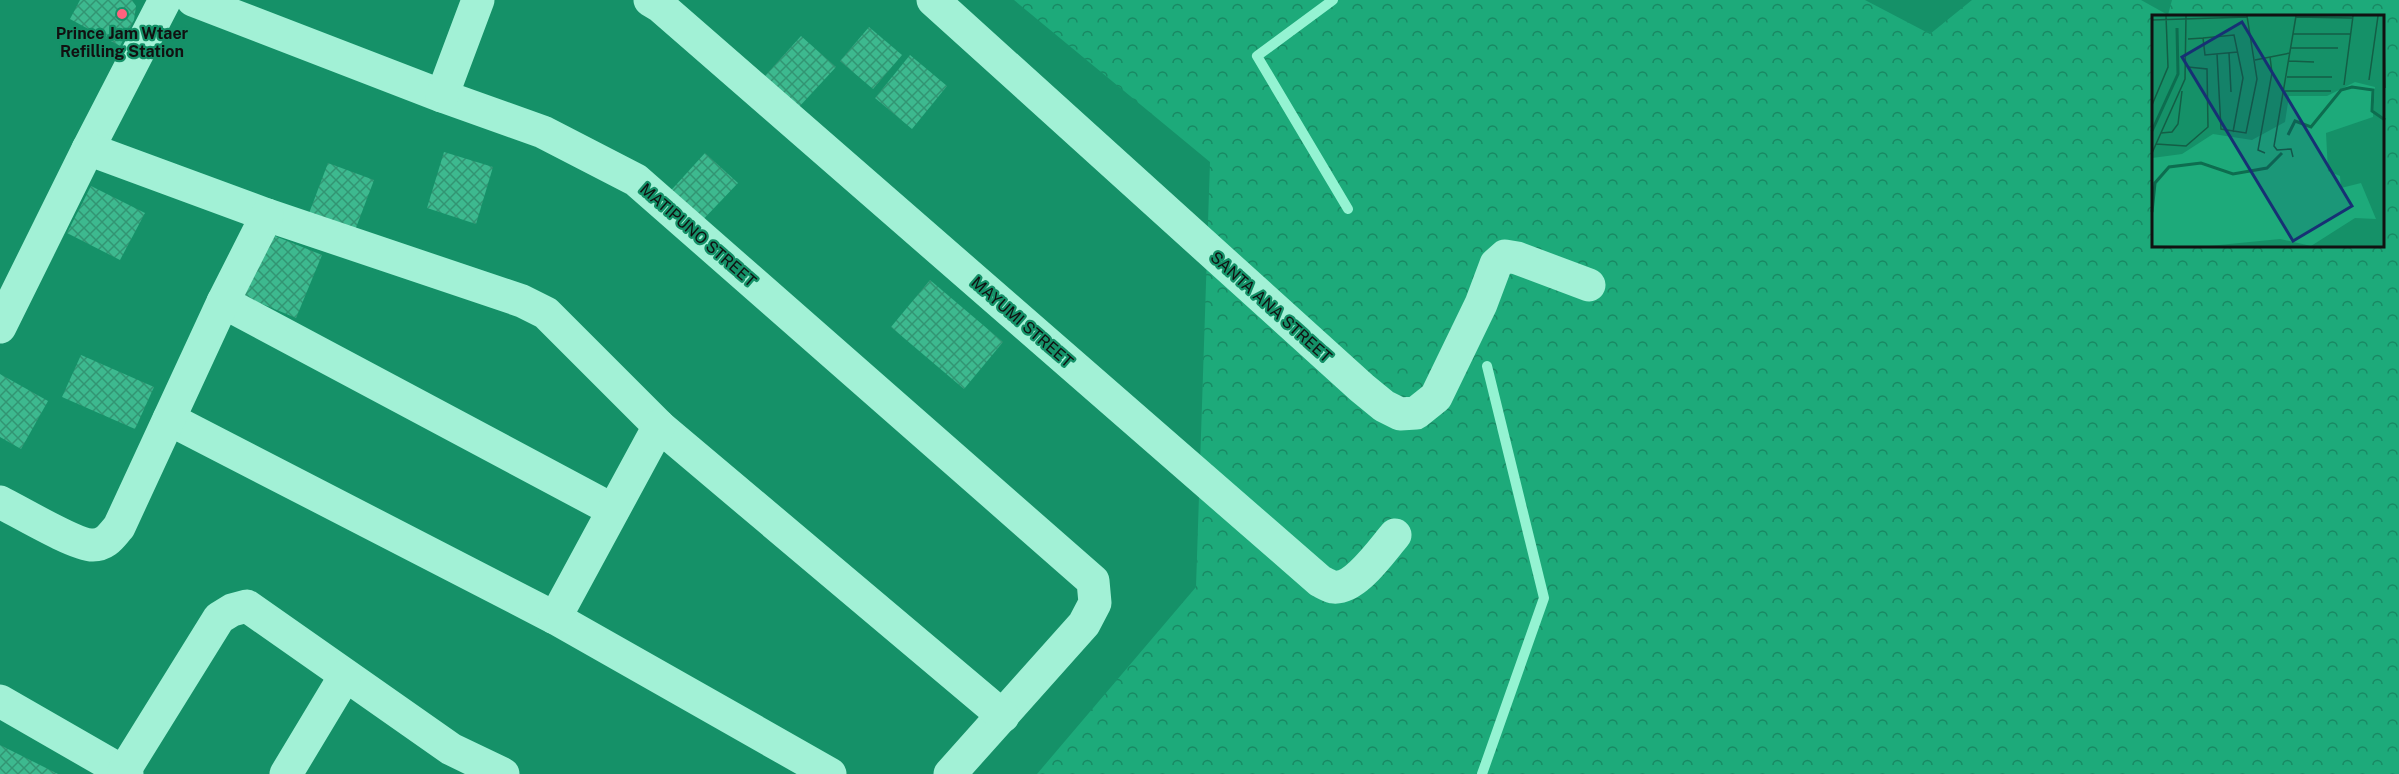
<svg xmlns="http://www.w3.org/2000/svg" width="2399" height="774" font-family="'Public Sans',sans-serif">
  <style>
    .forest { fill: url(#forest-crowns); fill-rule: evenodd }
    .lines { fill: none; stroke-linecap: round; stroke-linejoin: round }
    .stream { stroke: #94f3d2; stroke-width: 10 }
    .building { fill: url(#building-cross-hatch) }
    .minor { stroke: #a2f1d6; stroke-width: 33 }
    .poi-dot { fill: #ff627e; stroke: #159168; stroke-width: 2 }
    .labels { text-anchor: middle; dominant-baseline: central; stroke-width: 4.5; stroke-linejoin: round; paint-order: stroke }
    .poi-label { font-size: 16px; font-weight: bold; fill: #111; stroke: #159168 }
    .street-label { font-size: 16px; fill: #111; stroke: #159168 }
    .inset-river { fill: none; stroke: #0d6d4f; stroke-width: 3 }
    .inset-road { fill: none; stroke: #135e45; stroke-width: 1.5 }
    .view { fill: #173074; fill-opacity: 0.15; stroke: #173074; stroke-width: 3 }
    .inset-edge { fill: none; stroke: #111; stroke-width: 3 }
  </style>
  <defs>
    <pattern id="forest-crowns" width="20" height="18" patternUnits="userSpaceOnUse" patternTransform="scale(1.5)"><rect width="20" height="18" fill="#1daa7a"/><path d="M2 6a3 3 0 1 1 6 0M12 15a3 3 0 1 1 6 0" fill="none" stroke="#188963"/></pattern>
    <pattern id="building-cross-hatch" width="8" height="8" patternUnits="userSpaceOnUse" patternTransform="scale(1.5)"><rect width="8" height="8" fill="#3db98f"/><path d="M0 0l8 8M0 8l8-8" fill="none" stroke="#329573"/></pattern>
  </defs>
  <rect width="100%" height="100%" fill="#159168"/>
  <path class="forest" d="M1014,0H1865L1930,34L1972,0H2141L2168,15L2172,0H2399V774H1037L1196,587L1210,162ZM2153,16H2382V246H2153Z"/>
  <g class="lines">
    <g class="stream">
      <path d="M1333,0L1257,56L1348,209"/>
      <path d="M1482,774L1544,598L1487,366"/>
    </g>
  </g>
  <g class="building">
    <path d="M80,0H132L136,6L134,20L120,46L70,19Z"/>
    <path d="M869,27L902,55L873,89L840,61Z"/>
    <path d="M801,36L836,67L798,108L764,77Z"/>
    <path d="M910,55L947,86L912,129L875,98Z"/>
    <path d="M444,152L493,167L476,224L427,208Z"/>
    <path d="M705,153L738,183L697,226L665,197Z"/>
    <path d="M328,163L374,180L354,233L308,216Z"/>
    <path d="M91,186L145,213L120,260L67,233Z"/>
    <path d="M270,234L322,255L296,318L243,296Z"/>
    <path d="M930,280L1003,342L964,389L891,327Z"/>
    <path d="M81,355L154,387L135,429L62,397Z"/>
    <path d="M0,374L48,401L21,449L0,437Z"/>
    <path d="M0,745L58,774H0Z"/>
  </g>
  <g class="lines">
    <g class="minor">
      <path d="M193,0L442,96L543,132L636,180L1093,581L1095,603L1084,624L950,774"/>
      <path d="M650,0L660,6L1320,581C1324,583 1329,586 1333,587C1355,590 1382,550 1395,535"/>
      <path d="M933,0L1362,388L1384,406L1400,414L1416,413L1436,397L1481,304L1496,264L1505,256L1517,258L1589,285"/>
      <path d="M442,96L478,0"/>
      <path d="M88,149L165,0"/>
      <path d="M223,302L613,510"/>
      <path d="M0,327L88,149L267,215L522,301L546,313L659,426L1003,716"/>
      <path d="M169,419L555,618L830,774"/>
      <path d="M0,502C18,511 77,546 93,545C106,545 111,536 119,527L223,302L267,215"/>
      <path d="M555,618L659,426"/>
      <path d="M0,701L127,774"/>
      <path d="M124,771L219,618L232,610L247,606L451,749L503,774"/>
      <path d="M286,774L345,676"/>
    </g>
  </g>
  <circle class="poi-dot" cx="122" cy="14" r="6"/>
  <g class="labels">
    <g class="poi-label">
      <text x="122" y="33">Prince Jam Wtaer<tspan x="122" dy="18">Refilling Station</tspan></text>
    </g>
    <g class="street-label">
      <text transform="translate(698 235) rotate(41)">MATIPUNO STREET</text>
      <text transform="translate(1271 307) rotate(42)">SANTA ANA STREET</text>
      <text transform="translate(1022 322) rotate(41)">MAYUMI STREET</text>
    </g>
  </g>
  <g transform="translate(2152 15)">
    <rect width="232" height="232" fill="#159168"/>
    <path d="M203,67L223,72L221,102L174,118L176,156L188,161L189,173L209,168L224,204L203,203L159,231L128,224L47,232L0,230V143L30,139L61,119L100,125L133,107L137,81H175Z" fill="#1daa7a"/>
    <path class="inset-river" d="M0,116L26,59L25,13M136,120L143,106L159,112L189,75L200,72L221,75L220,96L233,105M0,197L3,168L17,152L49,148L81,159L115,153L130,138"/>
    <path class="inset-road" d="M144,2L200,3M0,5L95,2M232,18L233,73M141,19H198M51,23L82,20L91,63L81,117M36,24L51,23L53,40L86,37M139,33H186M77,38L79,77M65,39L69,114L94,118L105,64L95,1M103,45L138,38M137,46L162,47M135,62H180M217,65L226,1M192,70L201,1M133,76H179M0,90L16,52L14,1M9,118L20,117L26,109L30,76M4,129L34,131L56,112L55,54L36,52M0,138L33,64L34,1M113,138L106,135L120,58L118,42M141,142L139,134L125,135L122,131L144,1"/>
    <path class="view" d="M90,7L200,191L141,226L30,42Z"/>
    <rect width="232" height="232" class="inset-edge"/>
  </g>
</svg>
